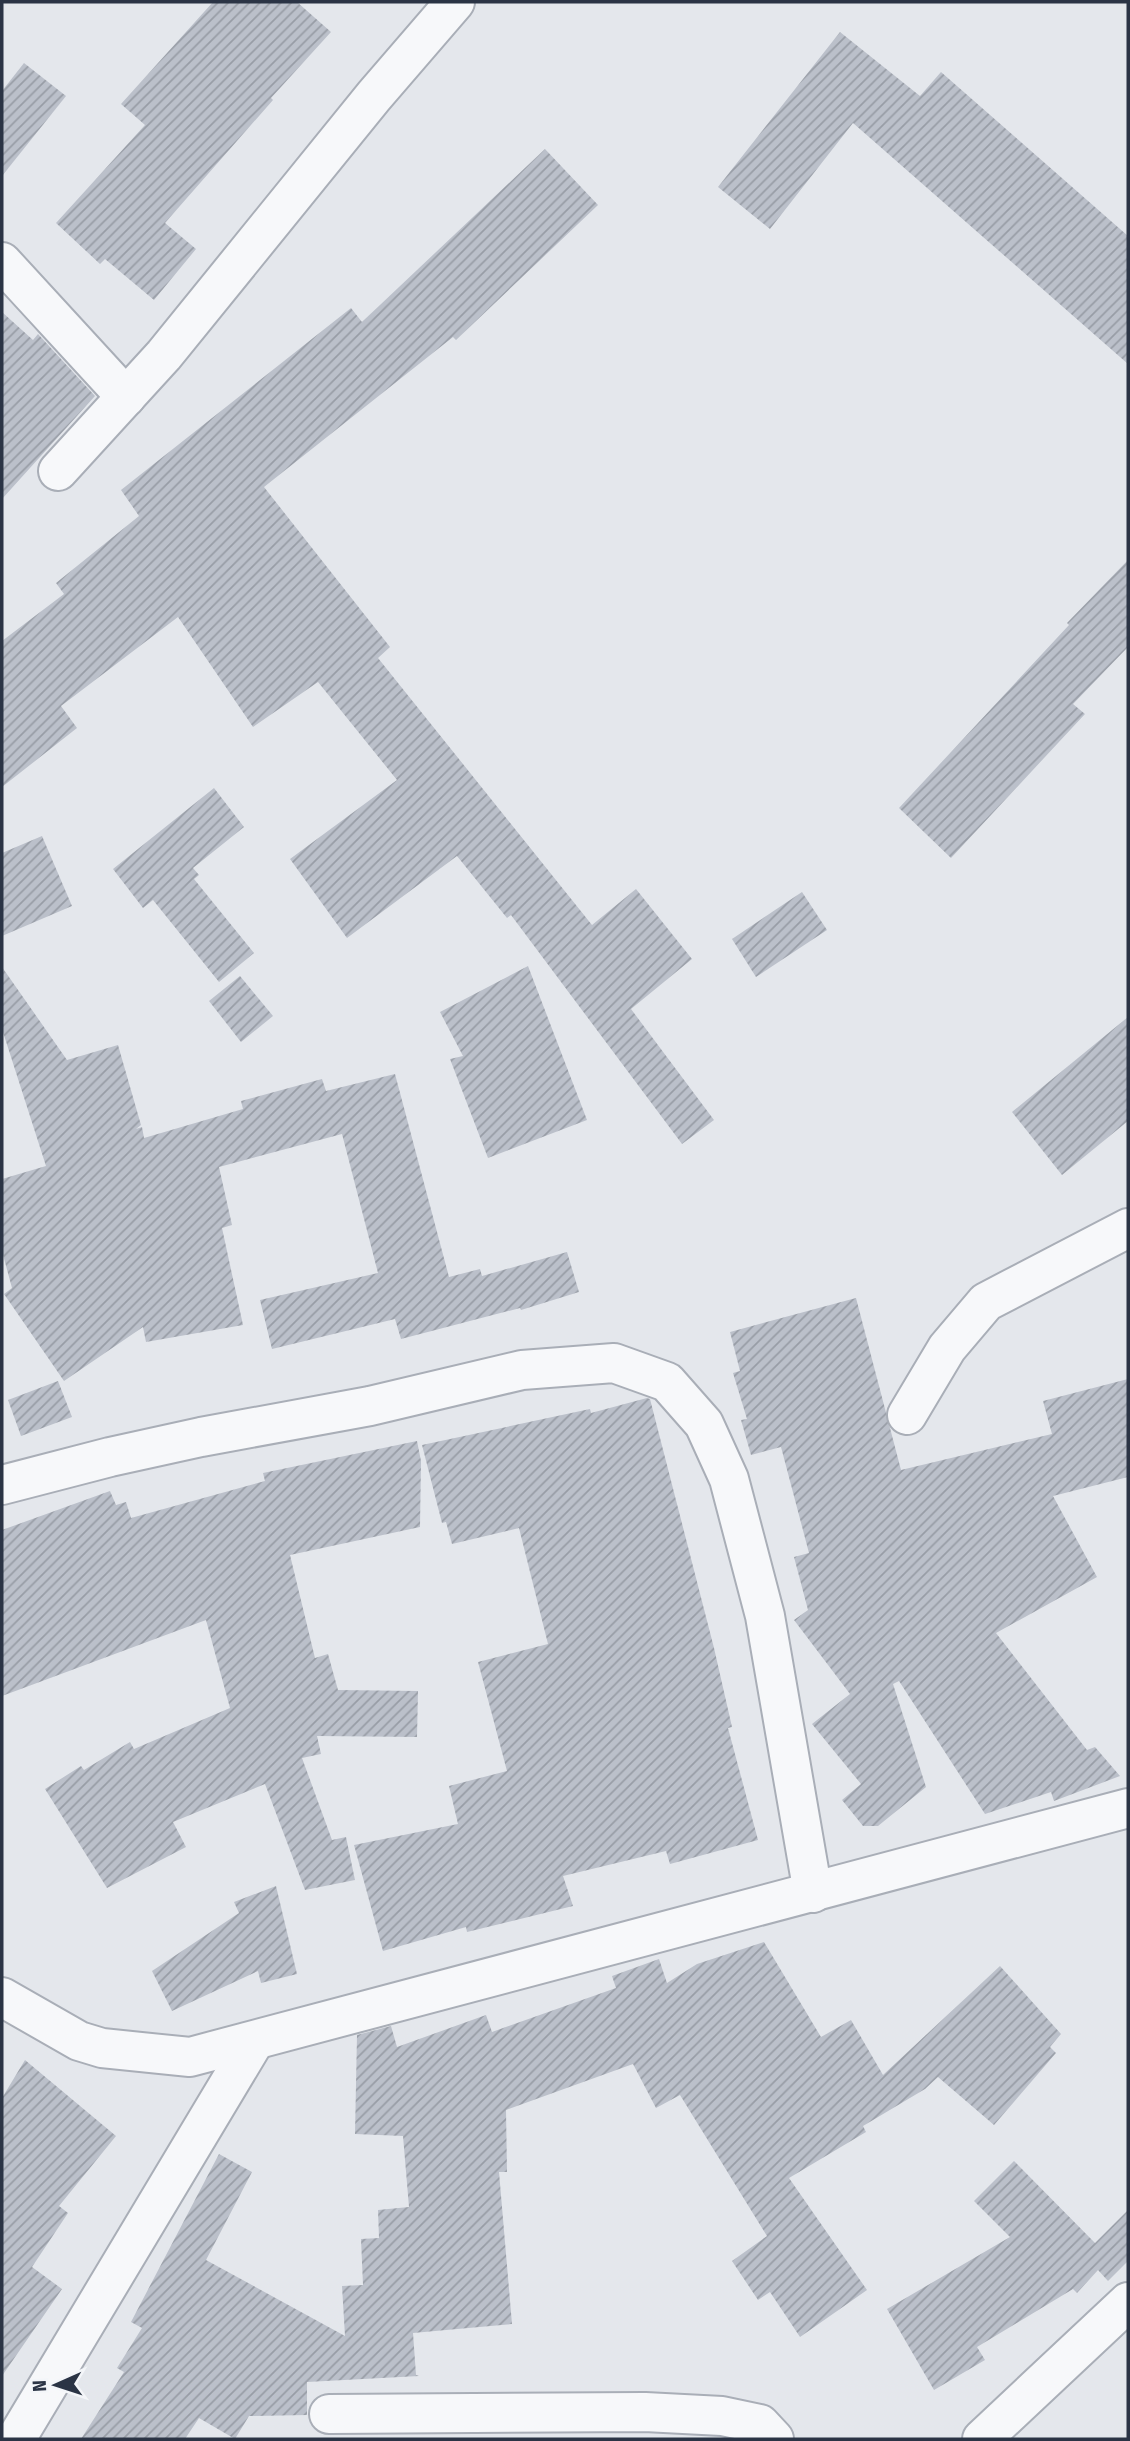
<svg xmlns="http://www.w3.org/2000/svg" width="1130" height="2441" font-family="'Fira Sans Condensed',sans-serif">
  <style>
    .building { fill: url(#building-hatch) }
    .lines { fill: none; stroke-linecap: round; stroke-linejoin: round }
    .minor-casing { stroke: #a9aeb7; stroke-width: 42 }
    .minor { stroke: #f7f8fa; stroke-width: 38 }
  </style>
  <defs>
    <pattern id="building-hatch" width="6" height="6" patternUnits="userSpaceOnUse" patternTransform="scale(1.75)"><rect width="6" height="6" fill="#bbc0ca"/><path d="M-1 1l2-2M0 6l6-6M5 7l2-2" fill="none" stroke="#989da6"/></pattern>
  </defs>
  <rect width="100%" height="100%" fill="#e4e7ec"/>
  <g class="building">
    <path d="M213,2H297L331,32L271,98L273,100L165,223L196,249L154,300L105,259L100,264L56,223L145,125L121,104Z"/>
    <path d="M840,32L920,96L941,72L1128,236V364L853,123L770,229L718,187Z"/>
    <path d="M24,63L66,96L2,176V91Z"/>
    <path d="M545,149L598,205L456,340L453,337L264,487L390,647L378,658L592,925L636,889L692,959L631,1009L714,1120L682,1144L511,915L507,918L457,856L347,938L290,859L397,780L318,682L253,727L178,617L61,706L77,728L2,787V641L64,594L56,583L139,516L121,490L351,308L362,322Z"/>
    <path d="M2,312L33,340L38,334L95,396L2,499Z"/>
    <path d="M1128,560V647L1073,704L1085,714L951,858L899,808L1069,625L1067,623Z"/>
    <path d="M214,788L244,827L193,868L199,875L194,879L254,953L219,982L153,900L143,908L113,869Z"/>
    <path d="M42,836L72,906L2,936V853Z"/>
    <path d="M802,892L827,930L756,977L732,939Z"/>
    <path d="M528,966L587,1120L488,1158L450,1059L463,1056L440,1012Z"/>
    <path d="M2,967L67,1060L118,1045L141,1125L136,1129L142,1127L144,1138L243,1109L241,1101L322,1079L326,1091L395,1074L449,1277L480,1269L482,1276L567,1252L579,1292L521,1310L520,1308L401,1339L395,1319L272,1349L260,1300L378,1273L342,1134L219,1167L232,1225L222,1228L243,1325L146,1342L143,1327L64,1381L4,1294L12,1288L2,1251V1179L46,1166L2,1029Z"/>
    <path d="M240,976L273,1016L241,1042L209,1001Z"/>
    <path d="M1128,1017V1121L1062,1175L1012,1112Z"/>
    <path d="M856,1298L901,1470L1052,1434L1043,1401L1128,1379V1477L1053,1496L1097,1577L996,1633L1087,1750L1095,1747L1120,1776L1054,1801L1051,1792L985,1814L899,1681L893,1684L926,1787L878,1826H863L842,1800L861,1784L812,1724L850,1694L794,1620L808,1610L794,1557L809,1553L781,1447L751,1455L741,1420L747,1419L733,1373L740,1371L730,1332Z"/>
    <path d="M58,1381L72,1417L21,1436L8,1400Z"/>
    <path d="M647,1398L650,1399L714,1648L732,1727L728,1728L758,1840L670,1864L666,1851L563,1876L573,1906L467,1932L466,1927L383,1951L354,1845L458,1824L449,1786L507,1771L478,1662L548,1644L519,1528L452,1544L446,1522L442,1523L422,1445L590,1409L591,1413Z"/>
    <path d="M417,1441L421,1461L420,1527L290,1555L315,1658L328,1654L338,1690L418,1691L417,1737L317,1736L321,1754L302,1758L332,1840L346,1837L355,1880L305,1890L265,1784L173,1822L186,1847L107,1888L45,1789L81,1766L84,1770L130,1742L134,1749L230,1708L206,1620L2,1696V1530L110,1491L116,1505L126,1502L131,1518L265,1481L263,1473Z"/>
    <path d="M276,1886L297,1974L261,1983L258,1971L172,2011L152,1971L239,1913L234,1902Z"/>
    <path d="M764,1942L821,2037L851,2020L883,2075L1000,1966L1061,2034L1050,2047L1056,2053L994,2125L938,2077L925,2089L863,2126L866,2132L789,2178L867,2290L800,2337L770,2292L758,2300L732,2261L767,2236L680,2095L656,2108L633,2064L506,2110L507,2172H499L512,2324L413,2333L416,2375L419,2376L307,2382V2415L249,2416L235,2439L199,2418L185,2439H81L124,2372L117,2368L142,2328L131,2322L219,2154L252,2172L206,2260L345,2336L342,2286L363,2285L361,2239L379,2238L378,2210L409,2207L403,2136L355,2134L357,2035L391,2026L397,2047L486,2015L492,2032L616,1988L612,1976L659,1959L667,1983L697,1964Z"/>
    <path d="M25,2060L116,2136L59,2206L68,2213L32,2267L62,2289L2,2376V2098Z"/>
    <path d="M1014,2161L1095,2243L1128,2210V2261L1108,2281L1098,2270L1077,2293L1073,2289L977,2347L985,2360L934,2390L887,2309L1010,2237L974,2201Z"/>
  </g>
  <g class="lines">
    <g class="minor-casing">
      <g id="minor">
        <path d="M2,262L126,397"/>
        <path d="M58,471L164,355L374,96L455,2"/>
        <path d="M907,1415L947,1348L986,1302L1128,1228"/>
        <path d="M2,1485L110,1457L201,1437L370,1406L522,1370L614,1363L667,1382L704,1424L729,1479L765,1616L813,1893"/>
        <path d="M2,1997L79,2041L102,2048L190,2057L1128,1808"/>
        <path d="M329,2414L645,2412L722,2416L760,2424L774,2439"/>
        <path d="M16,2439L254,2042"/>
        <path d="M982,2439L1128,2302"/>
      </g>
    </g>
    <use href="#minor" class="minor"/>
  </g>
  <rect width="1130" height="2441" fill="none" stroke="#2b3445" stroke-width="7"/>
  <g transform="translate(56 2385) rotate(267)" stroke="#f4f6f9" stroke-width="5" paint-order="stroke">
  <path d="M0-5L12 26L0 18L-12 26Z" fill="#2b3445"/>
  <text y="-10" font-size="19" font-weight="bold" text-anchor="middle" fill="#2b3445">N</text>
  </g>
</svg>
